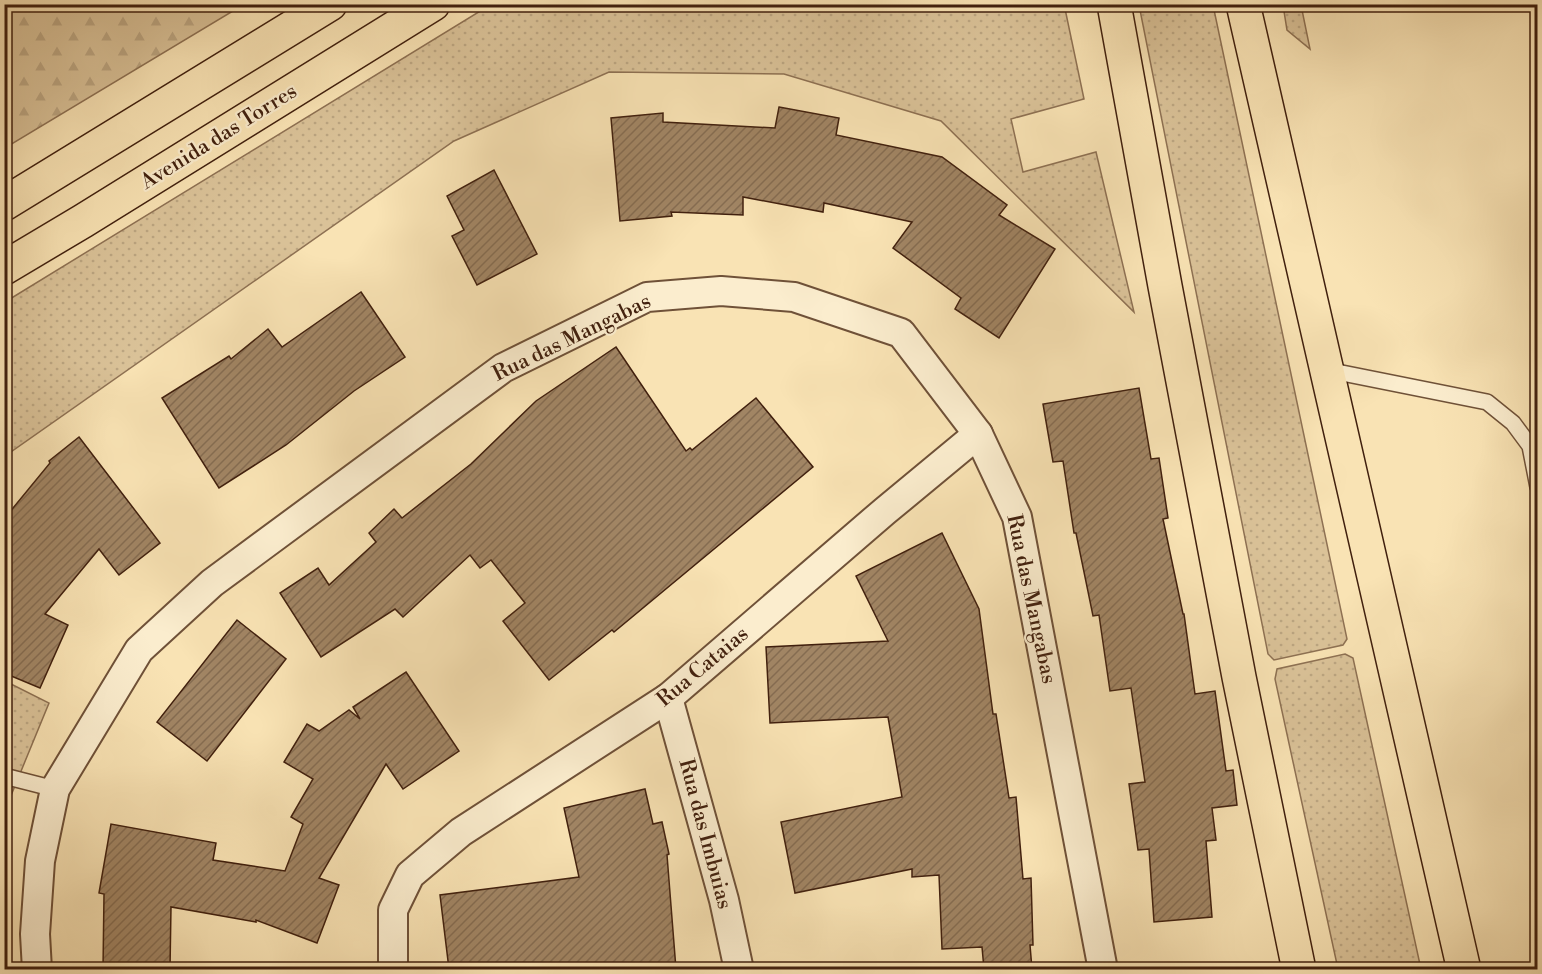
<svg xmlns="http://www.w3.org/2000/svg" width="1542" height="974" font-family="'Libre Bodoni',serif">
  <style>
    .grass { fill: url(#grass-dots); stroke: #8e7153; stroke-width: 1.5 }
    .forest { fill: url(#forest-firs); stroke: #8e7153; stroke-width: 1.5 }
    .building { fill: url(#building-hatch); stroke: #41200e; stroke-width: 1.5 }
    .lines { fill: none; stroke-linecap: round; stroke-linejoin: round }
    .lane-casing { stroke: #6f5138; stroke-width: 18 }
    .street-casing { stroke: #6f5138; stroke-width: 32 }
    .primary-casing { stroke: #41200e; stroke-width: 36 }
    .lane { stroke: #fbedce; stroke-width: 15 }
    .street { stroke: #fbedce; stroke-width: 28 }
    .primary { stroke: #f9e3b4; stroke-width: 33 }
    .labels { text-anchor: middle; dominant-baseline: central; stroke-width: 4.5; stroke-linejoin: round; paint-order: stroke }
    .street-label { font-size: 21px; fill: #41200e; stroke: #fbedce }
  </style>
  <defs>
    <pattern id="grass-dots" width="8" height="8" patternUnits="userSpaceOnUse" patternTransform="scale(1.5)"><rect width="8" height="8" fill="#dac298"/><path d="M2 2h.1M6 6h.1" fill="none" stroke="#bca682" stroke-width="1.8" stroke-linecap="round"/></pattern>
    <pattern id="forest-firs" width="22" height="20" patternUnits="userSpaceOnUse" patternTransform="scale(1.5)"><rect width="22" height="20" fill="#dac298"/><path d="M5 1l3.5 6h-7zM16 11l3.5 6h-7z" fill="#bca682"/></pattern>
    <pattern id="building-hatch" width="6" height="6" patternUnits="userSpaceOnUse" patternTransform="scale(1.5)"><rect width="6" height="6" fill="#a18564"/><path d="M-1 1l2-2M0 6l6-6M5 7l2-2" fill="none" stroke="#856c51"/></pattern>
  </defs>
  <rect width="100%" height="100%" fill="#f9e3b4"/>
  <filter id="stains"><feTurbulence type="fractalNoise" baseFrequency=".00333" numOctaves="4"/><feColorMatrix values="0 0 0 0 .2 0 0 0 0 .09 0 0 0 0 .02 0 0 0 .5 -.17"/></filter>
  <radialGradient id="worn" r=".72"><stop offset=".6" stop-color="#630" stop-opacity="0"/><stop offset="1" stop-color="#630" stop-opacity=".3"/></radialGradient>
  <g class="grass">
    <path d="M1064,4L1084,99L1011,119L1023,172L1096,152L1134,312L941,121L784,74L609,72L454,141L5,456V302L490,5Z"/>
    <path d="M1139,5H1213L1347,639L1343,645L1274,660L1268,654Z"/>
    <path d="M1283,5H1301L1310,49L1287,30Z"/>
    <path d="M1345,654L1353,658L1421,969H1338L1275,679L1277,669Z"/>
    <path d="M5,681L49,703L10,798L5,837Z"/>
  </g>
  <path class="forest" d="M4,5L5,4L243,5L5,148Z"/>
  <g class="building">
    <path d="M779,107L839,118L836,135L942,157L1007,205L999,215L1055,249L999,338L955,309L961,298L893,248L912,222L824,203L823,212L743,197V215L671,212L672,216L620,221L611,118L663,113V122L775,128Z"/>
    <path d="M494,170L537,254L477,285L452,236L464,230L447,196Z"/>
    <path d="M361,292L405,357L354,391L286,445L219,488L162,398L229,356L231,359L268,329L282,347Z"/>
    <path d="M616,347L686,451L690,448L692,450L756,398L813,467L614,632L612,630L549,680L503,621L525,603L491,560L480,568L470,555L403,617L395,609L321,657L280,593L318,568L329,585L376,542L369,533L394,509L402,518L471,464L536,401Z"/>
    <path d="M1139,388L1151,459L1159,458L1168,518L1163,519L1183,614H1184L1195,694L1215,691L1226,771L1233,770L1237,805L1212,808L1216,840L1206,841L1212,917L1154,922L1149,849L1138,850L1129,784L1145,782L1131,688L1110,691L1099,615L1093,616L1076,533H1074L1063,461L1053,462L1043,404Z"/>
    <path d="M79,437L160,543L119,575L99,549L45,614L68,625L40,688L4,673V519L50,463L49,461Z"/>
    <path d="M942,533L979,609L993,714H996L1009,798L1016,797L1023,879L1031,878L1033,945H1030L1032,969H984L982,947L942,949L939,875L912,877V869L795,893L781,822L902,797L888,717L770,723L766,647L888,641L856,576Z"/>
    <path d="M237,620L286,659L207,761L157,722Z"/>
    <path d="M406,672L459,751L403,789L386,764L319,878L339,885L317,943L256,920V922L171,907L170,969H103L104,894L99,893L111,824L216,843L213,860L285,871L303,824L291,817L313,779L284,762L307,724L319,731L349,710L360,719L353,707Z"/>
    <path d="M645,789L653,824L662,822L669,854L667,855L676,969H449L440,895L579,877L564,808Z"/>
  </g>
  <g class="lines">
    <g class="lane-casing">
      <g id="lane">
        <path d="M1327,370L1487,402L1513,423L1530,446L1538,487"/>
        <path d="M4,776L55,789"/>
      </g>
    </g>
    <g class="street-casing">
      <g id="street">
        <path d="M668,698L724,900L739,970"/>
        <path d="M37,970L35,934L40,861L55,789L139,650L212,583L503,368L647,297L721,291L794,297L901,333L978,434L1017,517L1103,970"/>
        <path d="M393,970V910L410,875L461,832L668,698L885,511L978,434"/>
      </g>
    </g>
    <g class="primary-casing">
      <g id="primary">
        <path d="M1114,4L1165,286L1239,677L1299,970"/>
        <path d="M1243,4L1464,970"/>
        <path d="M4,204L330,4"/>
        <path d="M4,268L83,221L433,4"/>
      </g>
    </g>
    <use href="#lane" class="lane"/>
    <use href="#street" class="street"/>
    <use href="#primary" class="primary"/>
  </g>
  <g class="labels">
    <g class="street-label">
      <text transform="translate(219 137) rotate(-32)">Avenida das Torres</text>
      <text transform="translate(572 338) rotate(-26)">Rua das Mangabas</text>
      <text transform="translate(1031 599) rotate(78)">Rua das Mangabas</text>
      <text transform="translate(703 667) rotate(-40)">Rua Cataias</text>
      <text transform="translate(705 834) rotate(75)">Rua das Imbuias</text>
    </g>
  </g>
  <rect width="1542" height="974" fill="none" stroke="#f9e3b4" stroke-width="24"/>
  <rect x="6" y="6" width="1530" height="962" fill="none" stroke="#41200e" stroke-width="3"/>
  <rect x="12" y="12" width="1518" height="950" fill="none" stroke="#41200e" stroke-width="1.5"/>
  <rect width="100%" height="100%" filter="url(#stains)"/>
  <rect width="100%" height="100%" fill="url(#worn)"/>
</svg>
